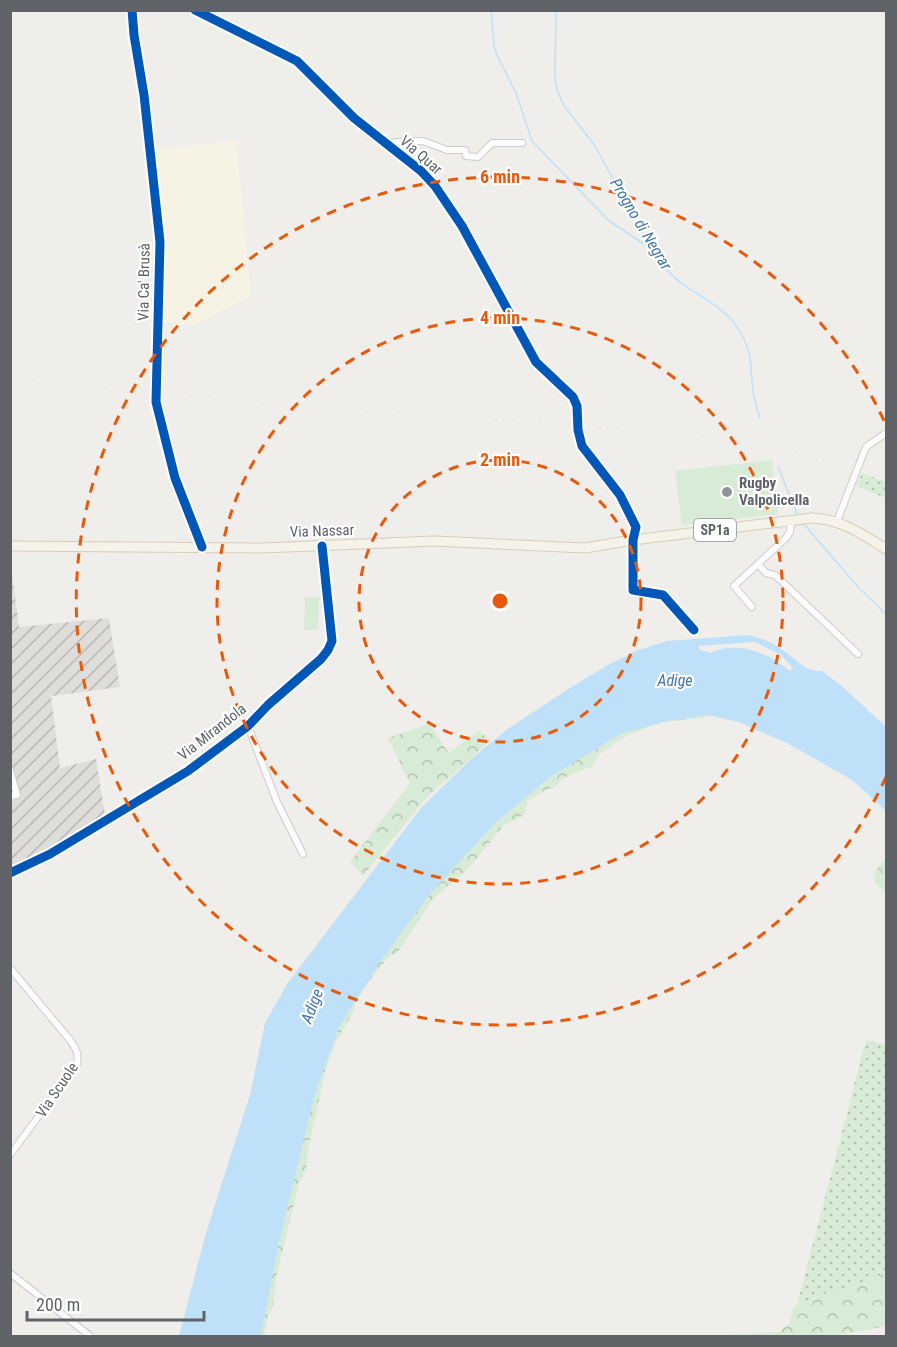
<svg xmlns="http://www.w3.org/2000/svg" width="897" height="1347" font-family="'Roboto Condensed',sans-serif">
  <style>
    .commercial { fill: #f7f3e4 }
    .industrial { fill: url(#industrial-furrows) }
    .grass { fill: url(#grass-dots) }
    .forest { fill: url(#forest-crowns) }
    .pitch { fill: #d8ebd6 }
    .water { fill: #bfe0f9; fill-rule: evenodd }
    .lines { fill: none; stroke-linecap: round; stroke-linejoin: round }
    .stream { stroke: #bfe0f9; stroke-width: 1.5 }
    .minor-tunnel { stroke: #cbcbca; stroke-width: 6; stroke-dasharray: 6 3; stroke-linecap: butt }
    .minor-casing { stroke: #cbcccc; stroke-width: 8 }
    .tertiary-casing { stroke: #cbcccc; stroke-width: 10 }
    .primary-casing { stroke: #d7ceb8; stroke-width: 11 }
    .minor { stroke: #fdfcfc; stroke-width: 6 }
    .tertiary { stroke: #fdfcfc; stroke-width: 8 }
    .primary { stroke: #f4f2e9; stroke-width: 9 }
    .rail { stroke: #e4e4e4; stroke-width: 1.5; stroke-dasharray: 1.5 8; stroke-linecap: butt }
    .cycleway-casing { stroke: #fff; stroke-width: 13 }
    .cycleway { stroke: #0057b8; stroke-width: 9 }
    .ring { fill: none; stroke: #e8590c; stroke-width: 3; stroke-dasharray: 10 8 }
    .poi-dot { fill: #919496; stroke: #fff; stroke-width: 2 }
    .labels { text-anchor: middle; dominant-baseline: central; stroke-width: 4.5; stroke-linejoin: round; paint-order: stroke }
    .shield { fill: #fff; stroke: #8f9295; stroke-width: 1.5 }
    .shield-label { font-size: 14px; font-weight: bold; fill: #5f6368 }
    .street-label { font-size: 15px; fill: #5f6368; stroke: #fff }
    .poi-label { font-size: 15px; font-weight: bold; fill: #5f6368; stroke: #fff; text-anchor: start }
    .water-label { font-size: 16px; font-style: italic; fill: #4174aa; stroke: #fff }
    .centre { fill: #e8590c; stroke: #fff; stroke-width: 3 }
    .ring-label { font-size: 18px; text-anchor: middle; font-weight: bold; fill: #e8590c; stroke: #fff; stroke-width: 4.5; stroke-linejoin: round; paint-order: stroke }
  </style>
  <defs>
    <pattern id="industrial-furrows" width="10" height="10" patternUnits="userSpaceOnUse" patternTransform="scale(1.5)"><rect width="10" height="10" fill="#dfddda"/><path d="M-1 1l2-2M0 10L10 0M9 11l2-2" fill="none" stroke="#b8b7b5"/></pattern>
    <pattern id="grass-dots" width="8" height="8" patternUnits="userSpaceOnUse" patternTransform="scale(1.5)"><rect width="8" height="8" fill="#d8ebd6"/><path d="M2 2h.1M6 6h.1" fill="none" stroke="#b2c2b1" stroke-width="1.8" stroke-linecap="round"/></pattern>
    <pattern id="forest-crowns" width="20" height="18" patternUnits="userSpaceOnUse" patternTransform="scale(1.5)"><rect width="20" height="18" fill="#d8ebd6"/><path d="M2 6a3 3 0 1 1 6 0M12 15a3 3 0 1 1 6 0" fill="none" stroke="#b2c2b1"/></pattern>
  </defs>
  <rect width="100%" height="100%" fill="#efeeea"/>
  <path class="commercial" d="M236,140L251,296L194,325L160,322L163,292L164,230L156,150Z"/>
  <path class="industrial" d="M10,558L19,627L109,618L120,687L51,696L60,768L96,759L105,815L11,872Z"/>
  <g class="grass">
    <path d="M862,473L886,482V498L856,486Z"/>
    <path d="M866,1040L886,1045V1273L847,1289L827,1293L797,1305Z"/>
  </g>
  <g class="forest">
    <path d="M659,712L710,715L703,718L662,722L626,736L598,755L593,766L572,774L562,779L555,787L547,789L527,801L524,815L503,826L468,869L433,899L397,953L391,955L379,968L356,1001L353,1012L336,1042L326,1067L308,1151L306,1169L299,1183L276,1278L273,1307L268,1316L264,1336H254L307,1122C312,1111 313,1098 310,1087L369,962L530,782Z"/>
    <path d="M429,724L449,753L478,731L491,740L426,798L363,876L350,862L410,783L388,738Z"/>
    <path d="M885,859L886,860V898V892C868,880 873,874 885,859Z"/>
    <path d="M886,1273V1326L835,1336H707L779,1332L789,1324L793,1309L797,1305L827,1293L847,1289Z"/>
  </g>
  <g class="pitch">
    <path d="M772,460L778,514L682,525L675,471Z"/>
    <path d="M305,597H319L318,630H304Z"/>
  </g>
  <path class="water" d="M748,635C761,638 773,642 784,651C797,660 805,672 822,671L843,687L886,727V811L852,780L787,743L739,722L708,715L667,721L620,734L550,777L493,825L430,894L384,956L339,1027L315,1094L279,1241L261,1336H179L206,1233L250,1095L265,1023L287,984L421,808L472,758L509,728L573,686L608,665L636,651L667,641ZM755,642L781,655L793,668L790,671C769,653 737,640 710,653L700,650L698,646Z"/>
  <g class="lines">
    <g class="stream">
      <path d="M491,10L494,46L498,57L516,93L532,141L609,221L650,248"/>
      <path d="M556,10L555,79L558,93L565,107L595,146L655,255C663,266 672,277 684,285C712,304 737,314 748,349C752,362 751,378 753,391C754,400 757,409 760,418"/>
      <path d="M778,467L798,516"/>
      <path d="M802,522L859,588L886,614"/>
    </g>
    <path class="minor-tunnel" d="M578,416V430"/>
    <g class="minor-casing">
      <g id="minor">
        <path d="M132,10L134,35L144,95L160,242L156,402L175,478L202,547"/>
        <path d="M195,10L297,61L354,118L421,171L447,202L462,226L536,362L573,397L577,406L578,416"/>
        <path d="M384,143L423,141L447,150H465L466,156L478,157L492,143H522"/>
        <path d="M578,430L582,446L620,495L636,527L633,540V590L663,595L694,630"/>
        <path d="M837,521L866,447L886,433"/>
        <path d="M758,564L766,573L775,575L858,654"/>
        <path d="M752,607L734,586L786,538L790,532L791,520"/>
        <path d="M248,726L277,802L303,854"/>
        <path d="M10,770L17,795L10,796"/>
        <path d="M10,968L70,1040C76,1048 79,1054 77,1064L10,1155"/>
        <path d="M10,1273L90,1336"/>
      </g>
    </g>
    <g class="tertiary-casing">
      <path id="tertiary" d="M10,873L50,854L188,771L248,726L268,705L321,659L328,650L332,641L322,546"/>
    </g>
    <g class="primary-casing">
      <path id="primary" d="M10,546L262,548L435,541L585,548L633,540L812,518C841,519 862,534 886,549"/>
    </g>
    <use href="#minor" class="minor"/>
    <use href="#tertiary" class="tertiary"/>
    <use href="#primary" class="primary"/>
    <path class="rail" d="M10,381L714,437L788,450L886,477"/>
    <g class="cycleway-casing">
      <g id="cycleway">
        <path d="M132,10L134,35L144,95L160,242L156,402L175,478L202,547"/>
        <path d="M195,10L297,61L354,118L421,171L435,186L462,226L536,362L573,397L577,406L578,430L582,446L620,495L636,527L633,540V590L663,595L694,630"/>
        <path d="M10,873L50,854L188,771L248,726L268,705L321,659L328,650L332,641L322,546"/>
      </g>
    </g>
    <use href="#cycleway" class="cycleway"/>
  </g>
  <g class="ring">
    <circle cx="500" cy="601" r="141"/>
    <circle cx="500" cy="601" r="283"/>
    <path d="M886 777A424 424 0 1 1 886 425"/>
  </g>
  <circle class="poi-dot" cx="727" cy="492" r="6"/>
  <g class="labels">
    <rect class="shield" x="694" y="519" width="42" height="22" rx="4.5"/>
    <g class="shield-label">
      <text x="715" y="530">SP1a</text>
    </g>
    <g class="street-label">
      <text transform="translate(421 155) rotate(41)">Via Quar</text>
      <text transform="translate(144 282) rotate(-89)">Via Ca' Brusà</text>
      <text transform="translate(322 531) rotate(-2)">Via Nassar</text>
      <text transform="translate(212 732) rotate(-38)">Via Mirandola</text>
      <text transform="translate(57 1090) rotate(-56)">Via Scuole</text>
    </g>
    <g class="poi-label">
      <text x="739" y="483">Rugby<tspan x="739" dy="17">Valpolicella</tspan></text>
    </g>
    <g class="water-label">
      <text transform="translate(641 224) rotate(59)">Progno di Negrar</text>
      <text x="675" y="680">Adige</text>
      <text transform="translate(312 1006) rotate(-69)">Adige</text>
    </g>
  </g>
  <circle cx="500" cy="601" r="9" class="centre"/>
  <g class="ring-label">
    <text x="500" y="183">6 min</text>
    <text x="500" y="324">4 min</text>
    <text x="500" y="466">2 min</text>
  </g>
  <rect width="897" height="1347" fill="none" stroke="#5f6368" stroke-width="24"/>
  <path d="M27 1311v9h177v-9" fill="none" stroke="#5f6368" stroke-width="3"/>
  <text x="36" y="1311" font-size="18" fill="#5f6368" stroke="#ffffff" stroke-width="4.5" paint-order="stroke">200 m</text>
</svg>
